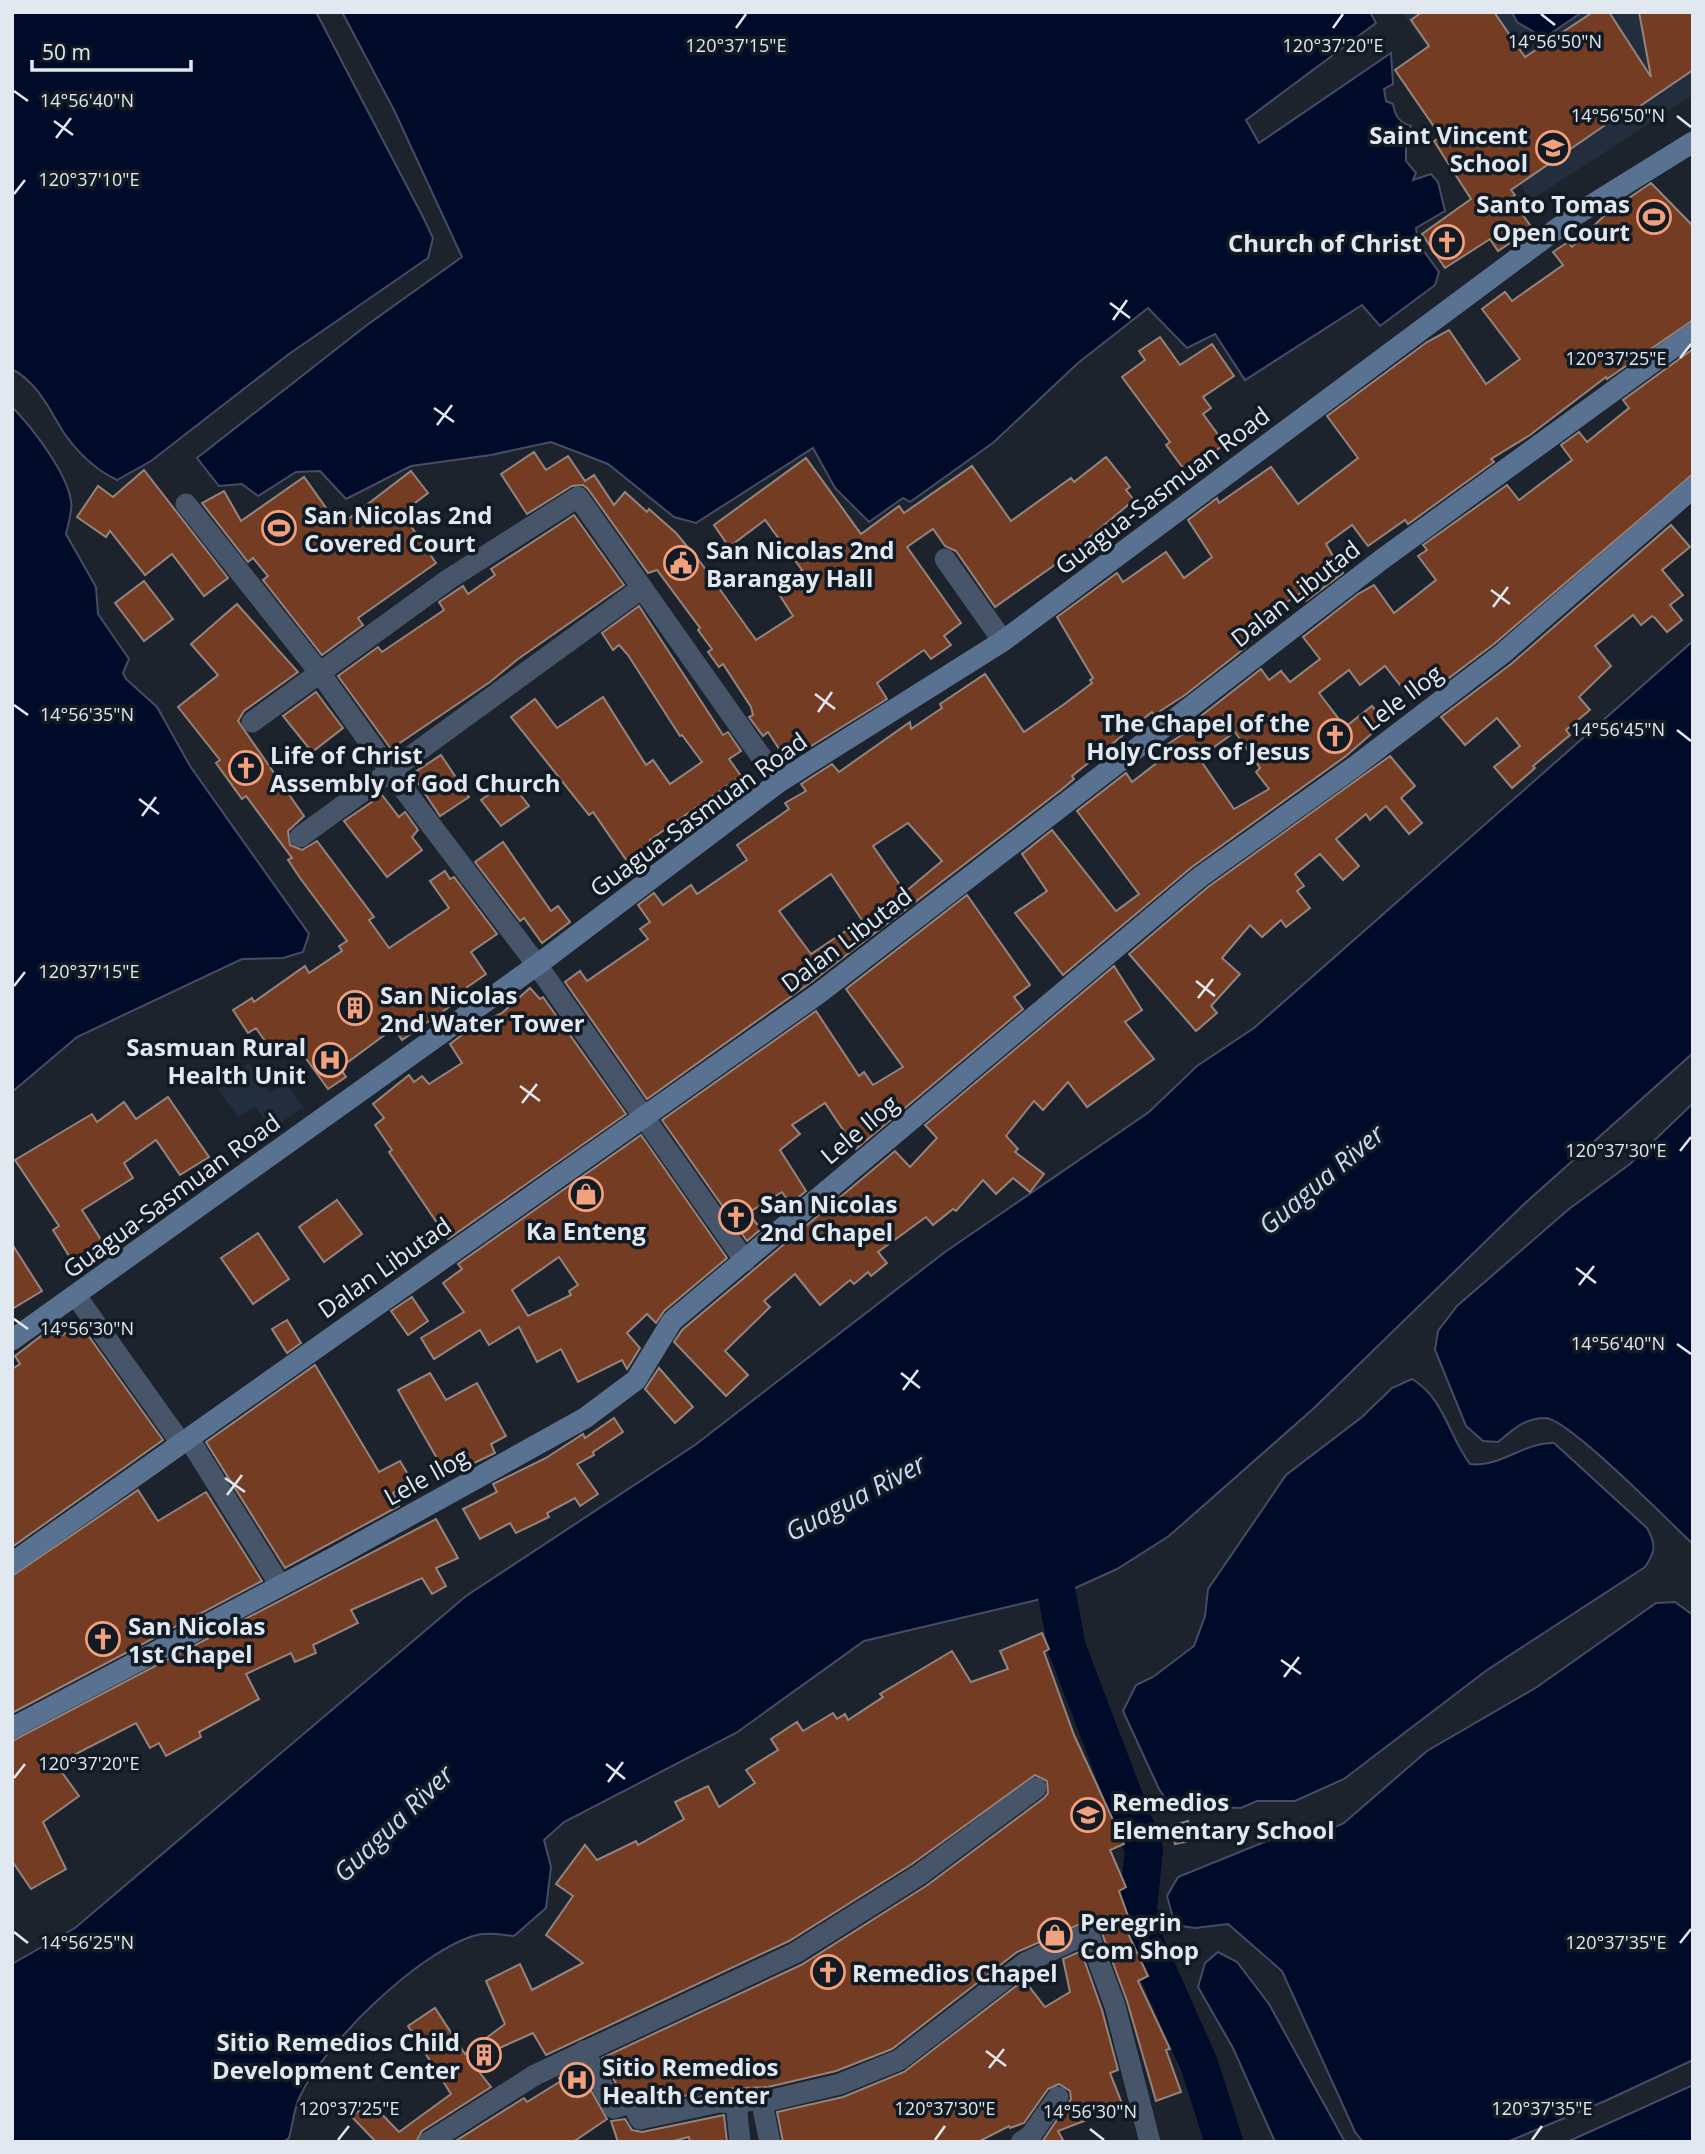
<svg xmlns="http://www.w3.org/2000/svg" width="1705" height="2154" font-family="'Open Sans',sans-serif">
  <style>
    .built { fill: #222e3d }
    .water { fill: #000a29; stroke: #444d64; stroke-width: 2 }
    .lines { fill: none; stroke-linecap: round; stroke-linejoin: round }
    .river { stroke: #000a29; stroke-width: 38 }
    .building { fill: #743c23; stroke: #94847d; stroke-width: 2; fill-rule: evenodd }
    .street { stroke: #46556a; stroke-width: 21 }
    .secondary { stroke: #597292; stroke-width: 21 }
    .ticks { fill: none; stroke: #e2e8ef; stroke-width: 2.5 }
    .labels { text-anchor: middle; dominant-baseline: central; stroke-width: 7; stroke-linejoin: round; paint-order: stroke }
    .poi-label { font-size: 24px; font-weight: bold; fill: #e2e8ef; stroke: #121a24; text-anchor: start }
    .street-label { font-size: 24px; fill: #e2e8ef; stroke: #121a24 }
    .water-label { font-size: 26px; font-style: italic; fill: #c6dcfa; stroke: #121a24 }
    .ticks-label { font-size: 18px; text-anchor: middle; fill: #e2e8ef; stroke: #121a24; stroke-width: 7; stroke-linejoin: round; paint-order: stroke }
  </style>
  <rect width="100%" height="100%" fill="#1c232d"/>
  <g class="built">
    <path d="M1693,12V95L1531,200L1403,13Z"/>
    <path d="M249,1063L270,1093L286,1083L303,1107L271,1130L255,1106L238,1117L216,1086Z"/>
  </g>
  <g class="water">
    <path d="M12,12H316L422,215L433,238L428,258L289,354L151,461L117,480C96,470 78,453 64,433C49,409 38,383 12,369Z"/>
    <path d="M342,12H1370L1376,23L1246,120L1259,143L1391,53L1393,84L1384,89L1386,101L1393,104C1395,116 1399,122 1411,126L1406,134V161L1416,173L1413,180L1431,174L1438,182L1445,211L1416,228L1418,243L1439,272L1435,285L1380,326L1362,305L1245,380L1215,334L1187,348L1148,308L1078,363L994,442L910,502L903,498L869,522L835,488L813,448L696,523L674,517L608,464L551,442L491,455L411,466L346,499L320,471L296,472L258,496L242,484L219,486L197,458L367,325L462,257L394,110Z"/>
    <path d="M1512,12H1582L1544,38L1517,22Z"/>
    <path d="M12,407C32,427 67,473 71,501C73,510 68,524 66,534L96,587L98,614L129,659L123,673L126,679L157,707L190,766L309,934L303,952L283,958L242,959L77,1037L12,1092Z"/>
    <path d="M1693,641V1053L1522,1206L1313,1409L1169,1536L1117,1569L1062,1594L864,1641L736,1733L564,1822L544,1840L551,1867L546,1908L514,1936C503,1935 488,1932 477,1935C420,1950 325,2043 300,2096C294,2108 293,2124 289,2138L283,2142H12V1964L75,1928L466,1596L695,1445L945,1252L1149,1112L1197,1066L1254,1028Z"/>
    <path d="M1693,1103V1544C1670,1523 1567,1417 1545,1418C1524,1418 1513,1430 1498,1442L1483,1441L1466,1426L1435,1350L1438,1331L1457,1306L1569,1209L1630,1164Z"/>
    <path d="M1412,1379C1445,1399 1448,1435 1470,1464C1500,1468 1524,1442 1554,1443L1647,1528C1656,1544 1656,1551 1645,1567L1487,1670L1344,1779L1295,1801H1257L1241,1808L1211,1807L1189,1813L1172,1808L1159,1789L1123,1711L1136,1685L1153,1677L1194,1646L1205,1616L1208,1589L1286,1475L1362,1417L1392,1388Z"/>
    <path d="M1675,1602L1693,1615V2060L1605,2101L1507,2142H1363L1355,2132L1282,1971L1228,1924L1195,1928L1175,1925L1167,1896L1178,1877L1279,1836L1299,1832L1319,1835L1344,1823L1427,1751L1537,1687L1656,1603Z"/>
    <path d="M1218,1952L1237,1962L1269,2004L1345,2142H1275L1233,2048L1198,1987L1205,1963Z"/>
    <path d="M1693,2085V2142H1567Z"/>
  </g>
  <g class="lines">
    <path class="river" d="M1047,1542L1067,1648L1144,1850L1138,1908L1145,1943L1199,2064L1224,2142"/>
  </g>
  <g class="building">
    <path d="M1422,12H1494L1525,57L1593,12H1609L1651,77L1639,12H1693V70L1634,110L1614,119L1511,190L1515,195L1511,198L1532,228L1498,251L1490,239L1445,268L1422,234L1471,199L1434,141L1441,137L1395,70L1429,46L1411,20Z"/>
    <path d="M1651,183L1693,226V320L1607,379L1606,377L1530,435L1491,459L1494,462L1408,524L1405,520L1368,546L1352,525L1326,544L1343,573L1306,601L1301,593L1270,613L1274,619L1248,637L1251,641L1245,648L1185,695L1154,715L1152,712L1072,776L1074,779L1061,790L810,983L647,1099L565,982L580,971L587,981L648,939L640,929L650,922L638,905L654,893L663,905L691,885L697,894L747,860L737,845L789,809L785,803L806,791L801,784L832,764L839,772L910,722L911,729L942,708L940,704L985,674L1024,732L1063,705L1092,683L1090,680L1093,678L1057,617L1117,573L1123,582L1166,552L1184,578L1212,557L1188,520L1217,498L1219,503L1271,467L1298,504L1358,458L1327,416L1427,342L1449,330L1486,384L1520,359L1482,309L1505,292L1512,301L1563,265L1553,252L1568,242L1572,247L1607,213ZM908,823L942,861L905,892L873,846ZM831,874L862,920L811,954L779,911Z"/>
    <path d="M1160,337L1180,365L1212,344L1234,376L1203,397L1211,408L1203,414L1225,444L1186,472L1166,445L1170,442L1122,377L1145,360L1139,351Z"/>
    <path d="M1693,349V474L1494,644L1441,684L1431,670L1404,690L1385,666L1360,685L1349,670L1319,693L1345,727L1372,706L1385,722L1346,756L1192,867L1063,975L1015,913L1047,891L1022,854L1052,830L1116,911L1139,894L1077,811L1126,773L1132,782L1167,755L1162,748L1204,720L1201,716L1261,669L1269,680L1281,671L1290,682L1320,659L1303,637L1358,594L1374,585L1394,613L1436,580L1418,556L1427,550L1423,545L1507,485L1519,500L1572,460L1561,445L1579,432L1587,442L1629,408L1623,400ZM1235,732L1260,768L1256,772L1269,789L1234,809L1199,758Z"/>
    <path d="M534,452L546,470L568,456L585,481L594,475L614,505L625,492L647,512L649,509L676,533L701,563L756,640L793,616L775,588L802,570L765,520L729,547L714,525L806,458L861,534L899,506L904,513L972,466L1011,521L1071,478L1074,482L1106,457L1130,487L1126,490L1134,500L1066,557L995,607L956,551L945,546L933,529L907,547L961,623L944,636L951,645L931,659L924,650L877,683L887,699L787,761L768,732L763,736L749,717L753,715L751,707L723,664L719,667L708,652L712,649L698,630L700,628L657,570L648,573L588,489L583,485L572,486L527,514L501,474Z"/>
    <path d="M144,470L228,578L204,596L172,554L145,575L110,531L106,537L77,517L98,486L113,497Z"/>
    <path d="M411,471L428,493L402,513L436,563L358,618L363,625L322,655L263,580L268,576L253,558L248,562L202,503L224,491L241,521L304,477L339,526Z"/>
    <path d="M574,515L624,585L518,659L490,682L391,749L338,676L378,647L382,652L444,610L439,602L463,586L468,594L495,575L491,569Z"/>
    <path d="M1671,525L1690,547L1662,570L1683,595L1670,605L1682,620L1667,632L1655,618L1652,616L1641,625L1633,615L1595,646L1611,666L1579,697L1590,710L1566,730L1570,735L1533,766L1535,768L1512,788L1494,767L1520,746L1497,718L1465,745L1441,717L1511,664Z"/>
    <path d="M144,581L173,619L144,641L115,603Z"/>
    <path d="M237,604L298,672L244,711L238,721L304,816L288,831L290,845L302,850L317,841L374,917L369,920L389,948L449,908L430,881L445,871L450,879L454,877L497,934L471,952L486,974L466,988L469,993L402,1040L394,1028L340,1068L346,1077L328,1089L297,1046L276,1057L256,1028L248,1033L233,1010L252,998L254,1002L305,966L309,973L342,951L339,946L347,941L300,878L288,860L292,858L246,796L242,799L216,763L220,760L178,707L218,675L191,644Z"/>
    <path d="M639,606L723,735L728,732L741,751L729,759L741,776L650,840L654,846L629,864L593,812L589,815L511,717L535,699L557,728L603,697L646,765L653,760L670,784L702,762L682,735L680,736L628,655L619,645L613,650L602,633Z"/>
    <path d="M316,692L343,728L312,752L283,716Z"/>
    <path d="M441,755L469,797L440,816L412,774Z"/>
    <path d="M1390,756L1415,786L1401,798L1422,823L1409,834L1386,806L1370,820L1366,814L1336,839L1359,866L1343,880L1320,854L1295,874L1304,886L1297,891L1310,908L1286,927L1281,920L1262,937L1250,925L1222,958L1240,974L1211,1006L1217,1013L1196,1031L1129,954L1208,887Z"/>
    <path d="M509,780L529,806L501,826L481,800Z"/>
    <path d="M382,795L399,817L405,812L418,830L412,837L422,850L387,877L344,821Z"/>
    <path d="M503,842L551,911L558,906L570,922L542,943L524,918L520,921L475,862Z"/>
    <path d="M967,895L1030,985L1014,997L1023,1009L856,1149L825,1103L792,1125L800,1134L780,1150L806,1191L790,1204L782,1192L748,1213L761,1229L747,1241L662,1120L816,1011L859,1076L864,1072L873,1085L903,1067L846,989Z"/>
    <path d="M1114,966L1142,1010L1125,1022L1154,1059L1087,1107L1068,1082L1043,1110L1034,1101L1006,1136L1018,1149L1015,1152L1044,1174L1030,1192L1013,1178L996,1194L983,1180L956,1211L953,1209L933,1225L926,1217L878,1252L887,1263L871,1276L868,1272L854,1284L850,1280L820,1305L795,1274L764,1301L770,1307L725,1351L748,1375L726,1396L674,1342L682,1330L895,1151L910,1167L937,1138L925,1125Z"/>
    <path d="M530,988L540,999L543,997L626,1114L448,1239L389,1152L392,1150L375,1125L384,1118L373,1104L409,1075L414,1082L422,1076L429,1084L462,1063L450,1044L471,1028L502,1013Z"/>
    <path d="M168,1097L209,1157L180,1175L156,1140L124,1163L133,1178L82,1210L105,1246L74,1264L53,1230L59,1226L15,1160L92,1114L97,1122L124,1102L136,1119Z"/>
    <path d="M641,1135L727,1258L664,1311L656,1323L647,1314L627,1333L640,1348L627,1369L622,1360L578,1382L561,1349L537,1362L519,1327L489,1345L480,1330L434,1359L421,1338L464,1312L443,1283L462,1269L458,1264ZM559,1257L578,1285L569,1291L571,1295L528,1316L512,1290Z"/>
    <path d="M337,1200L362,1234L324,1262L299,1227Z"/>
    <path d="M258,1233L289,1279L253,1304L221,1258Z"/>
    <path d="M12,1244L42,1291L12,1309Z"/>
    <path d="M412,1297L428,1321L408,1335L391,1311Z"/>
    <path d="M287,1320L301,1343L287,1353L272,1329Z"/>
    <path d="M80,1324L163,1440L12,1547V1369L20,1364L15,1356L54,1326L61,1336Z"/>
    <path d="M315,1365L379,1472L400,1461L412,1481L393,1493L399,1506L285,1568L206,1442Z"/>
    <path d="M659,1368L693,1407L675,1423L645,1389Z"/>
    <path d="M430,1373L446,1400L477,1383L506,1436L491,1444L495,1453L447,1476L398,1390Z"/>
    <path d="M614,1418L623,1432L593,1452L594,1455L577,1464L598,1494L580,1506L575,1498L547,1513L549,1517L516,1533L510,1523L480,1539L463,1509L497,1492L493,1484L546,1458L583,1434L585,1438Z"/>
    <path d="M138,1490L158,1521L206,1492L262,1581L12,1713V1576Z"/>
    <path d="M436,1519L458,1558L436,1568L446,1586L432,1594L422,1578L351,1610L358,1623L313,1645L316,1653L295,1662L291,1653L246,1674L259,1699L199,1732L201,1737L166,1756L159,1743L150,1748L136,1723L56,1764L79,1796L43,1822L66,1869L31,1889L12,1861V1741Z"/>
    <path d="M1042,1633L1049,1649L1044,1652L1074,1735L1124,1844L1110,1850L1126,1887L1119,1891L1132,1927L1126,1929L1148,1976L1138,1981L1170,2049L1166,2050L1181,2092L1156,2101L1127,2001L1100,1928L1089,1920L1017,1952L892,2049L836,2071L768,2087L717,2089L647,2104L635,2090L621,2093L602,2058L801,1965L926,1886L1044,1798L1048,1793L1047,1781L1035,1775L912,1864L789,1941L546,2055L533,2033L495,2050L500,2057L480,2073L491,2087L422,2131L416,2142H376L352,2117L369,2101L399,2132L451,2094L408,2026L435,2008L465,2054L505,2024L486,1981L520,1964L532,1990L583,1963L546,1935L573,1896L556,1884L585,1845L597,1860L636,1841L638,1845L684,1819L675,1802L708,1786L719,1807L755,1783L746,1770L778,1750L771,1739L797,1722L803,1731L833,1713L837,1719L845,1714L848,1720L883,1697L880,1694L952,1651L971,1682L1008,1669L1000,1651Z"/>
    <path d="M1188,1821L1193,1840L1175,1844L1171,1826Z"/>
    <path d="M1081,1951L1102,2010L1118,2070L1110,2073L1123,2106L1058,2131L1064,2142H1042L1071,2099L1070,2091L1059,2084L1048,2089L1024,2123L1010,2128L1009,2126L978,2142H783L777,2112L843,2097L904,2072L1024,1980L1045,2007L1070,1992L1063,1959Z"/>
    <path d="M579,2069L607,2119L573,2142H454L524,2098L527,2102L561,2081L559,2078Z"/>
    <path d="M724,2115L727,2142H690L689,2137L669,2142H618L611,2121L625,2119L632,2130L642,2132Z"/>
  </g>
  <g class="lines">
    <g class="street">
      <path d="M186,504L320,673L390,771L537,965L745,1261"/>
      <path d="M945,559L1003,641"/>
      <path d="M252,722L449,579L578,497L779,782"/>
      <path d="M300,837L642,588"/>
      <path d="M76,1296L181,1443"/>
      <path d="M189,1439L280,1585"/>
      <path d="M584,2051L614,2108L632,2103L640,2119L719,2102L736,2103L761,2099L770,2142"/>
      <path d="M761,2099L768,2101L840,2084L899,2060L1025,1963L1088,1933L1115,2006L1150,2142"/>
      <path d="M736,2103L740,2142"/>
      <path d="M429,2142L535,2075L795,1953L919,1875L1036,1788"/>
      <path d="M1021,2142L1031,2135L1058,2097"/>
    </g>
    <g class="secondary">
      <path d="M12,1340L537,965L779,782L1003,641L1577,214L1693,142"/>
      <path d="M12,1563L818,994L1381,560L1693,333"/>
      <path d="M12,1728L333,1558L585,1418L636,1380L672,1321L1200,877L1354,767L1502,654L1693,488"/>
    </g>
  </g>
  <path class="ticks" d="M1541,14L1555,25M736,28L746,14M1333,28L1343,14M14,91L28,101M1677,116L1691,127M54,121L73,135M56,138L71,118M14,194L25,180M1110,303L1130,318M1113,320L1127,300M1680,358L1691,344M434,408L454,422M437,425L452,405M1491,590L1510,604M1493,607L1508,587M815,694L835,709M14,705L28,715M818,712L832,692M1677,730L1691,741M139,799L159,814M142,816L156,797M1196,981L1215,996M14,986L25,972M1198,998L1213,979M520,1086L540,1101M522,1103L537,1084M1680,1151L1691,1137M1576,1268L1596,1283M1579,1285L1594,1266M14,1319L28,1329M1677,1344L1691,1354M901,1373L920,1388M903,1390L918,1370M225,1478L245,1492M227,1495L242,1475M1281,1660L1301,1674M1284,1677L1299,1657M606,1764L625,1779M14,1778L25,1764M608,1782L623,1762M14,1932L28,1943M1680,1943L1691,1929M986,2051L1006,2066M989,2068L1004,2049M1090,2129L1104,2140M338,2140L349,2126M935,2140L945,2126M1532,2140L1542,2126"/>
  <defs>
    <g id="school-ring" transform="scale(1.75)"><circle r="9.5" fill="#121a24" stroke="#f1a17d" stroke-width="1.5"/><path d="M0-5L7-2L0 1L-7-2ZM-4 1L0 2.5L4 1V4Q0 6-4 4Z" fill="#f1a17d"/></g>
    <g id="stadium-ring" transform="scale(1.75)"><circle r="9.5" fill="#121a24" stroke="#f1a17d" stroke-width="1.5"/><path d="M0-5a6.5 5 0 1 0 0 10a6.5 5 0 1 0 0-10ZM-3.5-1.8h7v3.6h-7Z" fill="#f1a17d"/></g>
    <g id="church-ring" transform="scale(1.75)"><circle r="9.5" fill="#121a24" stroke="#f1a17d" stroke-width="1.5"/><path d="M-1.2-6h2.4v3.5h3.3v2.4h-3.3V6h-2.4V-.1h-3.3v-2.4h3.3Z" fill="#f1a17d"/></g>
    <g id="civic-ring" transform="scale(1.75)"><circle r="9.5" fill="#121a24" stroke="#f1a17d" stroke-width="1.5"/><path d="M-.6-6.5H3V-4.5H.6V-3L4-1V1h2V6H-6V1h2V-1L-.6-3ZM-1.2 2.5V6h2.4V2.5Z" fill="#f1a17d"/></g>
    <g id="building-ring" transform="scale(1.75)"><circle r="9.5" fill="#121a24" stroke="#f1a17d" stroke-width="1.5"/><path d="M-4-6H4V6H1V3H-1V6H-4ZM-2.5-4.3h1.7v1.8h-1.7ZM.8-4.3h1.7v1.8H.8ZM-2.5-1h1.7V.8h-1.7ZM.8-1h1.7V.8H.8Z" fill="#f1a17d"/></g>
    <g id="hospital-ring" transform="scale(1.75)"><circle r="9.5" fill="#121a24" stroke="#f1a17d" stroke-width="1.5"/><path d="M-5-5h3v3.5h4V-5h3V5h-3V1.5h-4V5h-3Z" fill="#f1a17d"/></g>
    <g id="shop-ring" transform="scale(1.75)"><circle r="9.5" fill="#121a24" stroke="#f1a17d" stroke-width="1.5"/><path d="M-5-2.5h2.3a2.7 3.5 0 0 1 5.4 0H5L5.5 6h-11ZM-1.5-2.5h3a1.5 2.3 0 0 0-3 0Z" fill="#f1a17d"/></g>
  </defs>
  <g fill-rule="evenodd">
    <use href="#school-ring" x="1553" y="148"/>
    <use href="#stadium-ring" x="1654" y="217"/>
    <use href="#church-ring" x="1447" y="242"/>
    <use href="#stadium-ring" x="279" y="528"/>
    <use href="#civic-ring" x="681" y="563"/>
    <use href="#church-ring" x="1335" y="736"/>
    <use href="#church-ring" x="246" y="768"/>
    <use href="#building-ring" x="355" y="1008"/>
    <use href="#hospital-ring" x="330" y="1060"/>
    <use href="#shop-ring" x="586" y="1194"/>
    <use href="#church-ring" x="736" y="1217"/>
    <use href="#church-ring" x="103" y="1639"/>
    <use href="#school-ring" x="1088" y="1815"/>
    <use href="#shop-ring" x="1055" y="1935"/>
    <use href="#church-ring" x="828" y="1972"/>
    <use href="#building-ring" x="484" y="2055"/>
    <use href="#hospital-ring" x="577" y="2080"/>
  </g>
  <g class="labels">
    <g class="poi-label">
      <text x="1528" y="134" text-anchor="end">Saint Vincent<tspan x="1528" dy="28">School</tspan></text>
      <text x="1630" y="203" text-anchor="end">Santo Tomas<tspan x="1630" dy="28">Open Court</tspan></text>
      <text x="1422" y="242" text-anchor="end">Church of Christ</text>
      <text x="304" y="514">San Nicolas 2nd<tspan x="304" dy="28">Covered Court</tspan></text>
      <text x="706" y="549">San Nicolas 2nd<tspan x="706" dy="28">Barangay Hall</tspan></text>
      <text x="1310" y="722" text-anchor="end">The Chapel of the<tspan x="1310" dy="28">Holy Cross of Jesus</tspan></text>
      <text x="270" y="754">Life of Christ<tspan x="270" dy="28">Assembly of God Church</tspan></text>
      <text x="380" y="994">San Nicolas<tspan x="380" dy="28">2nd Water Tower</tspan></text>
      <text x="306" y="1046" text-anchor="end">Sasmuan Rural<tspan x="306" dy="28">Health Unit</tspan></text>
      <text x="760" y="1203">San Nicolas<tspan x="760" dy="28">2nd Chapel</tspan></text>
      <text x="586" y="1230" text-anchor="middle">Ka Enteng</text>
      <text x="128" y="1625">San Nicolas<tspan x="128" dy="28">1st Chapel</tspan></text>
      <text x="1112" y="1801">Remedios<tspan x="1112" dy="28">Elementary School</tspan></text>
      <text x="1080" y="1921">Peregrin<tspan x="1080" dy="28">Com Shop</tspan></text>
      <text x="852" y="1972">Remedios Chapel</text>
      <text x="460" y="2041" text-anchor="end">Sitio Remedios Child<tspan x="460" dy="28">Development Center</tspan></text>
      <text x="602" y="2066">Sitio Remedios<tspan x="602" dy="28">Health Center</tspan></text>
    </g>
    <g class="street-label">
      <text transform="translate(1162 490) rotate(-37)">Guagua-Sasmuan Road</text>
      <text transform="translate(1295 593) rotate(-38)">Dalan Libutad</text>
      <text transform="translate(1402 697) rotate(-37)">Lele Ilog</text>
      <text transform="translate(698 814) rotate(-36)">Guagua-Sasmuan Road</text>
      <text transform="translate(846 939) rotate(-37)">Dalan Libutad</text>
      <text transform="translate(859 1129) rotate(-40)">Lele Ilog</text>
      <text transform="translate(171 1195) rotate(-36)">Guagua-Sasmuan Road</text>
      <text transform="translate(384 1267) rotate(-35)">Dalan Libutad</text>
      <text transform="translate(426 1476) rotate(-29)">Lele Ilog</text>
    </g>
    <g class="water-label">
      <text transform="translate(1321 1179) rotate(-40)">Guagua River</text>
      <text transform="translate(855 1497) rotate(-28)">Guagua River</text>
      <text transform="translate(393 1823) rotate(-44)">Guagua River</text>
    </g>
  </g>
  <g class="ticks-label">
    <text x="1555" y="48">14°56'50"N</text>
    <text x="736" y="52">120°37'15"E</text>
    <text x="1333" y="52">120°37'20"E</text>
    <text x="87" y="107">14°56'40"N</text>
    <text x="1618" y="122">14°56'50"N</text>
    <text x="89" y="186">120°37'10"E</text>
    <text x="1616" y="365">120°37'25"E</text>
    <text x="87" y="721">14°56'35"N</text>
    <text x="1618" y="736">14°56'45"N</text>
    <text x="89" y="978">120°37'15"E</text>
    <text x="1616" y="1157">120°37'30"E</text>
    <text x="87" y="1335">14°56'30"N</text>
    <text x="1618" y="1350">14°56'40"N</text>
    <text x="89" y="1770">120°37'20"E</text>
    <text x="1616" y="1949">120°37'35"E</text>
    <text x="87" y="1949">14°56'25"N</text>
    <text x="349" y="2115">120°37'25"E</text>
    <text x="945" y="2115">120°37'30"E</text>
    <text x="1542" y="2115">120°37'35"E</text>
    <text x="1090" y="2118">14°56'30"N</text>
  </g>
  <rect width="1705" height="2154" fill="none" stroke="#e2e8ef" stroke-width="28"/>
  <path d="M32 60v10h159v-10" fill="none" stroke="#e2e8ef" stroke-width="3.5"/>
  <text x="42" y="60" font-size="21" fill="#e2e8ef" stroke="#121a24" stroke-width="5" paint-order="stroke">50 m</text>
</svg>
